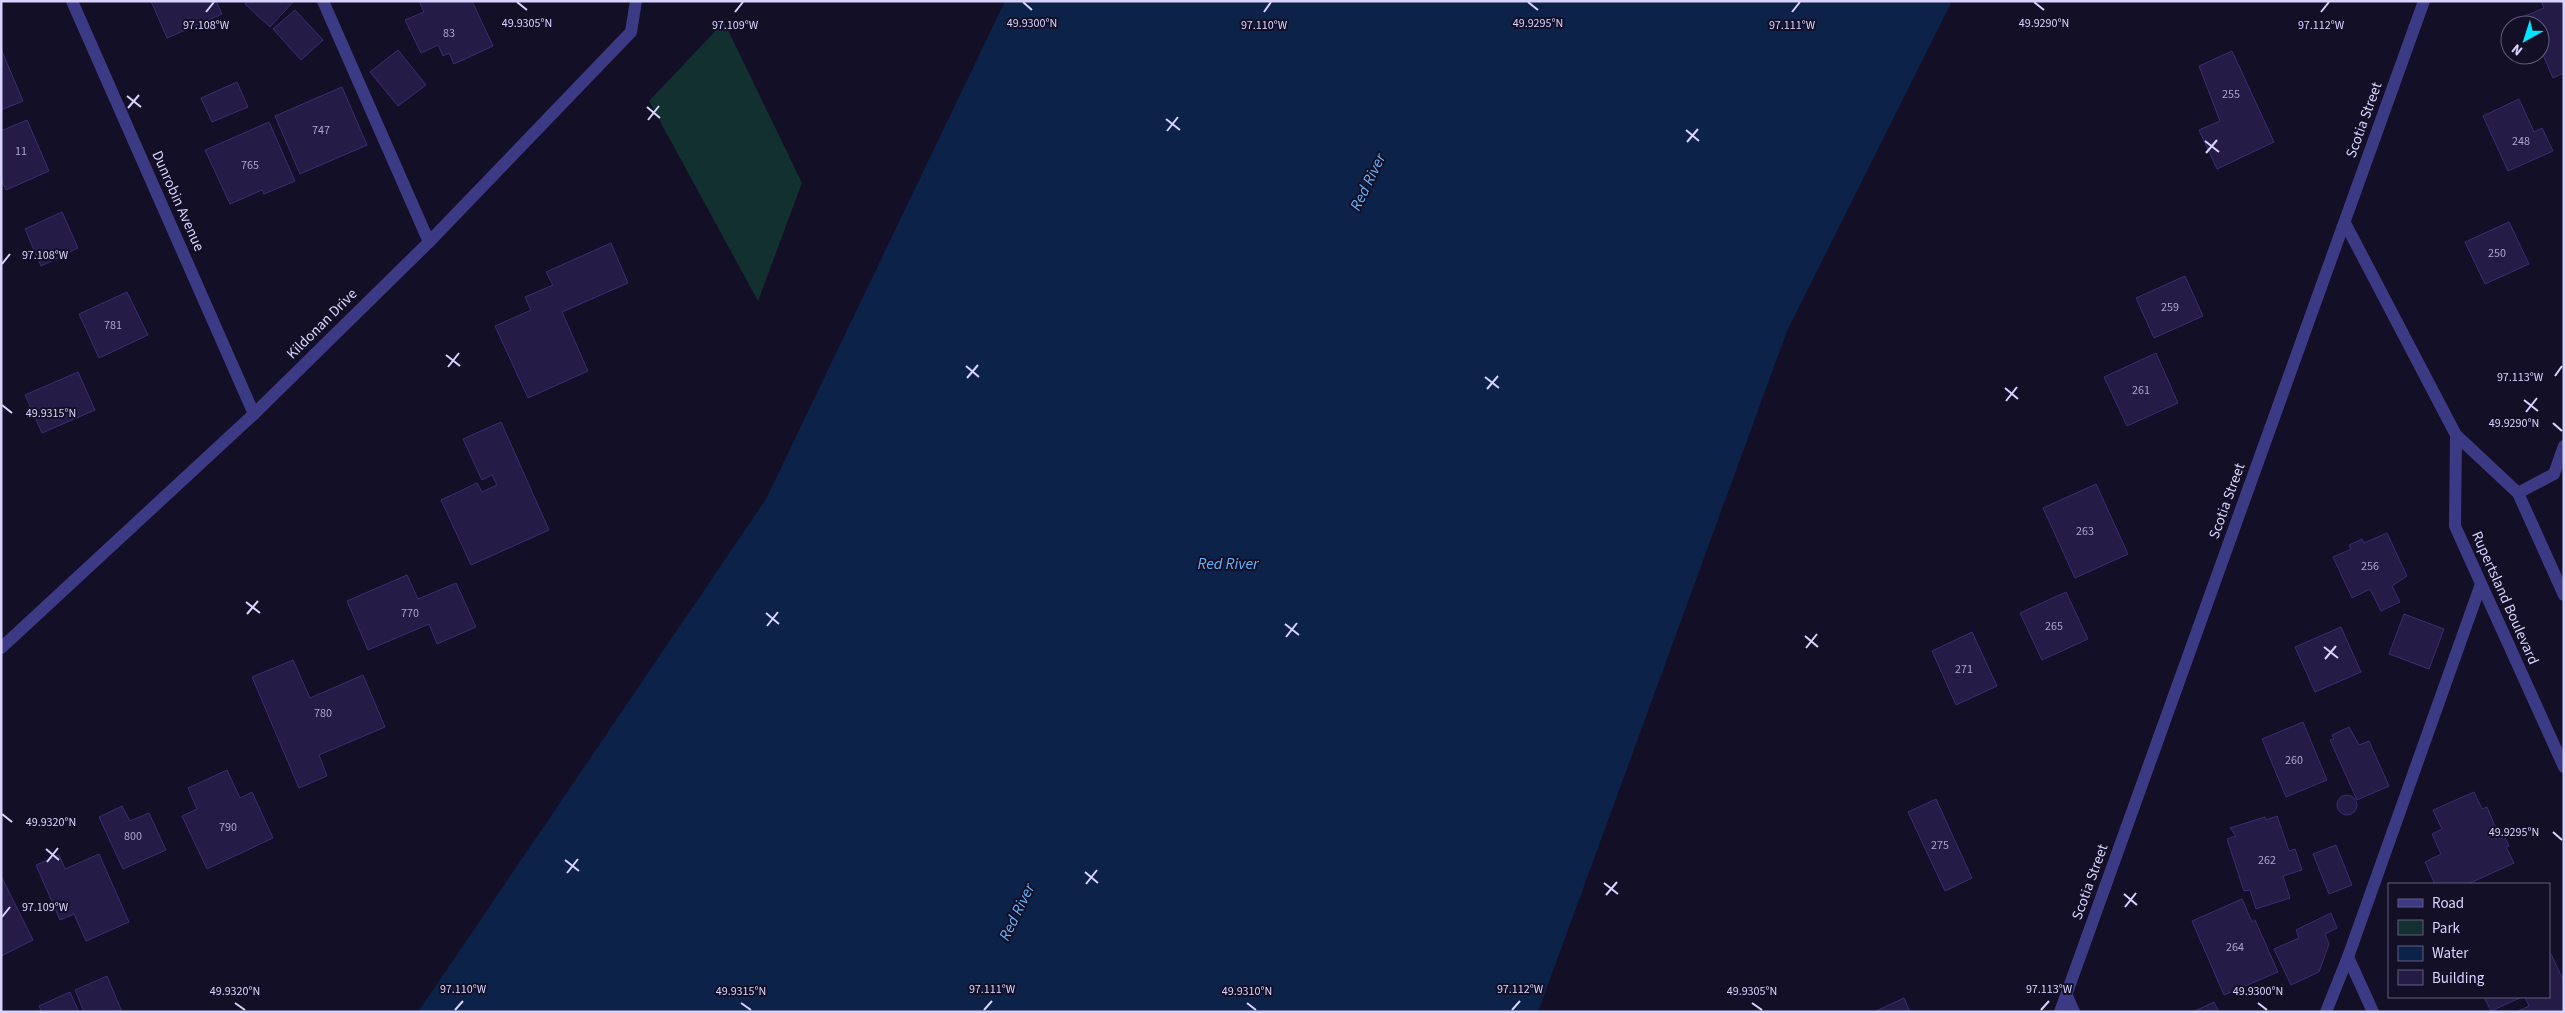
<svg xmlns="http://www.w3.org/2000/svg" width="2565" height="1013" font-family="'Source Sans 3',sans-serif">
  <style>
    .green { fill: #12302f }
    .water { fill: #0c2248 }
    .building { fill: #241b47; stroke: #3b2d73 }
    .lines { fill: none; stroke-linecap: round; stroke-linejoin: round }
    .lane { stroke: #3d3a85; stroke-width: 12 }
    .street { stroke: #3d3a85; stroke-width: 12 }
    .ticks { fill: none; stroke: #d9d4ff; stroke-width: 2 }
    .labels { text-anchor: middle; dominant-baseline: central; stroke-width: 4; stroke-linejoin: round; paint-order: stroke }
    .number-label { font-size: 12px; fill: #aca6d1 }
    .street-label { font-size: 15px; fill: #d9d4ff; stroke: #130f26 }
    .water-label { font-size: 16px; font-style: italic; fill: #62b6ff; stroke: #130f26 }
    .ticks-label { font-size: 12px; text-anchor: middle; fill: #d9d4ff; stroke: #130f26; stroke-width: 4; stroke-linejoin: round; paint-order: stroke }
  </style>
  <rect width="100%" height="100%" fill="#130f26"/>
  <path class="green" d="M724,22L802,183L758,301L649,101Z"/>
  <path class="water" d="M1005,1H1952L1787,331L1538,1012H418L766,499Z"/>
  <g class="building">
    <path d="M151,1H216L222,14L167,38Z"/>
    <path d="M248,1H294L270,27L245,4Z"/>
    <path d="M419,1H472L493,46L454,64L449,53L443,56L438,45L421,53L405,20L424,12Z"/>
    <path d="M2541,1H2564V73L2553,78L2540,48V25H2529L2525,16L2544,8Z"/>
    <path d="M295,10L323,40L301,60L273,29Z"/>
    <path d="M1,49L23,101L1,110Z"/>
    <path d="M398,50L426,85L398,106L370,72Z"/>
    <path d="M2232,51L2274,142L2217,169L2199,130L2220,121L2199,66Z"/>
    <path d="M237,82L248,107L212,122L201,98Z"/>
    <path d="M342,87L367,145L300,174L275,116Z"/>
    <path d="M2519,99L2534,132L2542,128L2553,151L2508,171L2483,116Z"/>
    <path d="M27,120L49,171L6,190L1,179V131Z"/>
    <path d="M269,122L295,181L264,194L262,190L230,204L205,150Z"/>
    <path d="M62,212L78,248L41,266L25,229Z"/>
    <path d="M2509,222L2529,264L2485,284L2465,242Z"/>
    <path d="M611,243L628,283L562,312L588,371L528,398L495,326L531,310L525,297L553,285L546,272Z"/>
    <path d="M2185,276L2203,316L2154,338L2136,298Z"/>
    <path d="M127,292L148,335L99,358L79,314Z"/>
    <path d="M2156,353L2178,403L2127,426L2104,377Z"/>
    <path d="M78,372L95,410L42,433L25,395Z"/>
    <path d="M501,422L549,530L471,565L441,500L477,483L482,492L497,485L492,475L482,480L463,439Z"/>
    <path d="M2096,484L2128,554L2075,578L2043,508Z"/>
    <path d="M2387,533L2407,576L2392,586L2400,602L2381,611L2370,589L2352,598L2333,557L2351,549L2349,545L2362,539L2364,543Z"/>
    <path d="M407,575L418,599L456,583L476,627L437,644L429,624L368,650L347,601Z"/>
    <path d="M2066,592L2088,639L2042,660L2020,613Z"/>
    <path d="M2404,614L2444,629L2429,669L2389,654Z"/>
    <path d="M2341,627L2361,672L2315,692L2295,647Z"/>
    <path d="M1972,632L1997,686L1956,705L1932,651Z"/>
    <path d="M293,660L310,698L363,675L385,727L319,755L327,776L299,788L252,677Z"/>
    <path d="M2303,722L2327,780L2286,797L2262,739Z"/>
    <path d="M2349,727L2359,745L2369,741L2389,786L2357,800L2330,740L2334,739L2332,735Z"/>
    <path d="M227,770L240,798L252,792L273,838L207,869L182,816L197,809L188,788Z"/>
    <path d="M2474,792L2482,809L2487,807L2497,831L2501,829L2509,846L2506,847L2514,863L2468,884H2435L2425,862L2441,854L2432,834L2442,829L2433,810Z"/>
    <circle cx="2347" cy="805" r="10"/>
    <path d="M1936,799L1972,878L1945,891L1908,812Z"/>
    <path d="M122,806L130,821L149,813L166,850L123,869L99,817Z"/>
    <path d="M2277,816L2289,851L2295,849L2302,870L2283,876L2290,898L2256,909L2250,890L2244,891L2227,839L2236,836L2230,828L2265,817L2266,820Z"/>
    <path d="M2336,845L2352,885L2329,894L2313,854Z"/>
    <path d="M99,854L129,922L86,941L74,914L60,920L36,865L59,855L65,869Z"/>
    <path d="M1,876L33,940L1,956Z"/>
    <path d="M2242,899L2252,922L2255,920L2278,972L2224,995L2192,921Z"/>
    <path d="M2331,913L2337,928L2325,934L2329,944L2319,972L2291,985L2274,949L2299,938L2296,930Z"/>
    <path d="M2551,954L2564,982V1012H2516L2529,1006L2525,997H2549V955Z"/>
    <path d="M107,976L122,1012H84L75,990Z"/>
    <path d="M70,992L79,1012H42L39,1006Z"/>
    <path d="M2484,997H2522L2491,1011Z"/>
    <path d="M1904,998L1910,1012H1874Z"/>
    <path d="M2214,1002L2219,1012H2193Z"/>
  </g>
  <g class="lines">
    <g class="lane">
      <path d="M323,1L429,242"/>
      <path d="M2518,493L2554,474L2564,446"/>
      <path d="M2348,957L2373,1012"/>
      <path d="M2326,1012L2348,957L2481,584"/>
    </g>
    <g class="street">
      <path d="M72,1L254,414"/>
      <path d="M2345,223L2456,435L2518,493L2564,595"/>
      <path d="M2456,435L2455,526L2564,767"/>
      <path d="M1,648L254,414L429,242L631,32L636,1"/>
      <path d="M2067,996L2074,1012"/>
      <path d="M2060,1012L2424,1"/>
    </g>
  </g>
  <path class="ticks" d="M517,2L527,10M1023,2L1032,10M1528,2L1538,10M2034,2L2044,10M206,12L214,2M735,12L743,2M1264,12L1271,2M1792,12L1800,2M2321,12L2329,2M127,96L141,107M647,107L660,118M128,108L139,95M1166,119L1180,130M648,120L659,106M1686,130L1699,141M1167,131L1178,117M2205,141L2219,152M1687,142L1698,129M2206,153L2217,140M2,264L10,254M446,355L460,366M966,366L979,377M448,367L459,353M2555,376L2562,366M1485,377L1499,388M967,378L978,365M2005,388L2018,399M1487,389L1498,376M2524,400L2538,411M2006,401L2017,387M2,405L12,413M2526,412L2537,398M2553,423L2562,431M246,602L260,613M766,613L779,624M247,614L258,601M1285,624L1299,635M767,626L778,612M1805,636L1818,647M1286,637L1297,623M2324,647L2338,658M1806,648L1817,634M2325,659L2336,646M2,814L12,822M2553,832L2562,840M46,849L59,860M565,860L579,871M47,862L58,848M1085,872L1098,883M567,873L578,859M1604,883L1618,894M1086,884L1097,870M2124,894L2137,905M1606,895L1617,882M2125,907L2136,893M2,917L10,907M235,1003L245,1010M741,1003L751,1010M1247,1003L1256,1010M1752,1003L1762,1010M2258,1003L2267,1010M455,1010L463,1001M984,1010L992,1001M1512,1010L1520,1001M2041,1010L2049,1001"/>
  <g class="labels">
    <g class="number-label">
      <text x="449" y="33">83</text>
      <text x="2231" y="94">255</text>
      <text x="321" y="130">747</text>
      <text x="2521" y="141">248</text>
      <text x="21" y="151">11</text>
      <text x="250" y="165">765</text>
      <text x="2497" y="253">250</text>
      <text x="2170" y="307">259</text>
      <text x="113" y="325">781</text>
      <text x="2141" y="390">261</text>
      <text x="2085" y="531">263</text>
      <text x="2370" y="566">256</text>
      <text x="410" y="613">770</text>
      <text x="2054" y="626">265</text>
      <text x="1964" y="669">271</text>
      <text x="323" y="713">780</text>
      <text x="2294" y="760">260</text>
      <text x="228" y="827">790</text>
      <text x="133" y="836">800</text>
      <text x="1940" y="845">275</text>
      <text x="2267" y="860">262</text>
      <text x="2235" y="947">264</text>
    </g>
    <g class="street-label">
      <text transform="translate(2364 120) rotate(-70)">Scotia Street</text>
      <text transform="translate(178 201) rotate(66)">Dunrobin Avenue</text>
      <text transform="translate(322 324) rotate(-45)">Kildonan Drive</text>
      <text transform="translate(2227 501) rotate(-70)">Scotia Street</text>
      <text transform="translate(2505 598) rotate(66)">Rupertsland Boulevard</text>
      <text transform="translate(2090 882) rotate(-70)">Scotia Street</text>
    </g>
    <g class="water-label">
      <text transform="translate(1368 182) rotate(-64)">Red River</text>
      <text x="1228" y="564">Red River</text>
      <text transform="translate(1017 912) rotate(-64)">Red River</text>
    </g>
  </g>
  <g class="ticks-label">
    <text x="527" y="27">49.9305°N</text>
    <text x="1032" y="27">49.9300°N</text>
    <text x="1538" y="27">49.9295°N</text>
    <text x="2044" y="27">49.9290°N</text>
    <text x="206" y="29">97.108°W</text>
    <text x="735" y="29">97.109°W</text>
    <text x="1264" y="29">97.110°W</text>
    <text x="1792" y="29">97.111°W</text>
    <text x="2321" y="29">97.112°W</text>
    <text x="45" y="259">97.108°W</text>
    <text x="2520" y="381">97.113°W</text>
    <text x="51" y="417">49.9315°N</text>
    <text x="2514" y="427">49.9290°N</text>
    <text x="51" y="826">49.9320°N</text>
    <text x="2514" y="836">49.9295°N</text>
    <text x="45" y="911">97.109°W</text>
    <text x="463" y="993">97.110°W</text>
    <text x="992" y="993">97.111°W</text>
    <text x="1520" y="993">97.112°W</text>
    <text x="2049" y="993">97.113°W</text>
    <text x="235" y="995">49.9320°N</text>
    <text x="741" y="995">49.9315°N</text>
    <text x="1247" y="995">49.9310°N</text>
    <text x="1752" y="995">49.9305°N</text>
    <text x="2258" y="995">49.9300°N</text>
  </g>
  <rect width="2565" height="1013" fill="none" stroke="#d9d4ff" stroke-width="5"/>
  <rect x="2388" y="883" width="162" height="115" fill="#130f26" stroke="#625e7d"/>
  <rect x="2398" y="899" width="25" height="8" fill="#3d3a85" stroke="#625e7d"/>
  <text x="2432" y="908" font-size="15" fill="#d9d4ff">Road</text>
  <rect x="2398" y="920" width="25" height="15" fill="#12302f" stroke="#625e7d"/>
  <text x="2432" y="933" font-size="15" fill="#d9d4ff">Park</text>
  <rect x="2398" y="946" width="25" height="15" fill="#0c2248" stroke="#625e7d"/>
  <text x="2432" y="958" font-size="15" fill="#d9d4ff">Water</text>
  <rect x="2398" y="970" width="25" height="15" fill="#241b47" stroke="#625e7d"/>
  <text x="2432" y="983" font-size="15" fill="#d9d4ff">Building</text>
  <g transform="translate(2525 40) rotate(219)"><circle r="24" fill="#130f26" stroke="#625e7d"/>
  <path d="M0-4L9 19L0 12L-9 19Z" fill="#00e5ff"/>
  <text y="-8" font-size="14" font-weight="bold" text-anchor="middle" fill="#d9d4ff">N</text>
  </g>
</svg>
